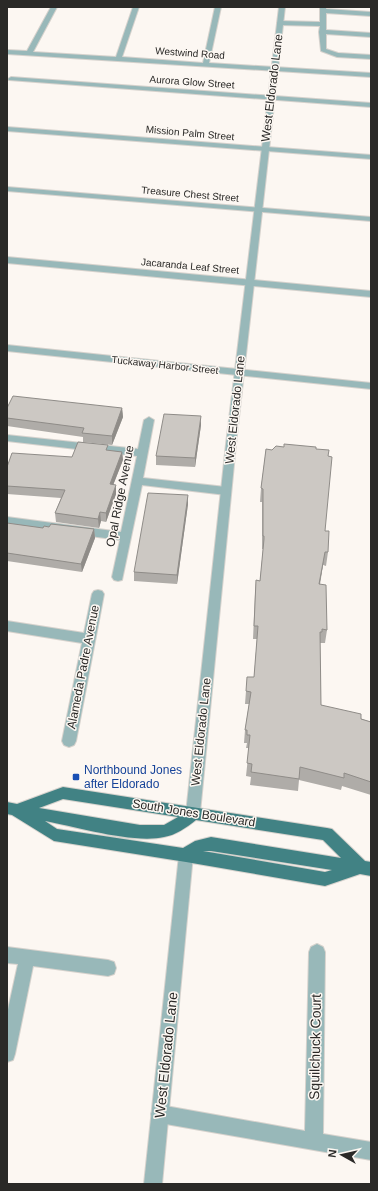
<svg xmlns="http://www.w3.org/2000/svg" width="378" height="1191" font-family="Helvetica,sans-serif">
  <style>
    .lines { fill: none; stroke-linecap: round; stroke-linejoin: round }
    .minor-casing { stroke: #d6d2cd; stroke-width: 2 }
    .tertiary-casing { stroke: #d6d2cd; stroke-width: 2 }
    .primary-casing { stroke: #d6d2cd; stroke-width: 2 }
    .minor { fill: #98b8b9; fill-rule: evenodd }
    .tertiary { fill: #98b8b9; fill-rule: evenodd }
    .primary { fill: #418284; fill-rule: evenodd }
    .wall { fill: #afaca8 }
    .shaded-wall { fill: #8f8c88 }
    .building { fill: #ccc8c3; stroke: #8f8c88 }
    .transit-dot { fill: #1a4fb4; stroke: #fcf7f2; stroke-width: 1.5 }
    .labels { text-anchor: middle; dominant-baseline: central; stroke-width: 3; stroke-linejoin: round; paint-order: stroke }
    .far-street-label { font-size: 10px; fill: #2a2927; stroke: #fcf7f2 }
    .street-label { font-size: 12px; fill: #2a2927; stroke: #fcf7f2 }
    .transit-label { font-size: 12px; fill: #164399; stroke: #fcf7f2; text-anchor: start }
    .near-street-label { font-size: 14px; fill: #2a2927; stroke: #fcf7f2 }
  </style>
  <rect width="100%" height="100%" fill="#fcf7f2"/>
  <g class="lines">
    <g class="minor-casing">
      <g id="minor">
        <path d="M51,7H57L33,52L116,57L133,7H139L122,57L203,63L215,7H221L209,63L371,73V77L7,54V50L27,51Z"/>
        <path d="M320,7H326V9L371,12V16L326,13V30L371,33V37L326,34V49L338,53L371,55V59L337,57L321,51L319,32L320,26L280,25L277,23L280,21L320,22Z"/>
        <path d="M11,77L371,103V107L9,80L8,79Z"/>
        <path d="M7,127L371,155V159L7,131Z"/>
        <path d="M7,187L371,217V221L7,191Z"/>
        <path d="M7,257L371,291V297L7,263Z"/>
        <path d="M7,345L371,383V389L7,351Z"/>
        <path d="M149,417L154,420L143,478L226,487L230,488L231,491L230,494L226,495L142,485L122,580L118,581L114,580L112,577L120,540L7,525V517L121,532L137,456L7,441V435L138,449L144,420Z"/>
        <path d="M98,590L102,591L104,594L76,741L74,745L69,747L64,745L62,741L82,643L7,631V621L84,633L92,594L94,591Z"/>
        <path d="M317,944L323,947L325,952L323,1134L371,1142V1160L160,1123L154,1120L151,1114L154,1108L160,1105L305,1131L309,952L311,947Z"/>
        <path d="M7,947L108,960L114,962L116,968L114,974L108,976L33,966L15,1054L13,1060L7,1062V1014L18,964L7,963Z"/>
      </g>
    </g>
    <g class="tertiary-casing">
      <g id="tertiary">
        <path d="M279,7H285L236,444L200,813L198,817L193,819L188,817L186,813L226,444Z"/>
        <path d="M186,848L191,850L193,855L162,1184H144L179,855L181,850Z"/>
      </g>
    </g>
    <g class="primary-casing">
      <path id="primary" d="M63,787L327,828L332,829L365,861L371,862V876L360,874L325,886L186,862L54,841L12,815L7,814V802L17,804ZM63,799L178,817L164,825H140L39,808ZM196,820L323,840L341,858L211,837L195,841L183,848L57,829L45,821C77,827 134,844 164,837C176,835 186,828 196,820ZM203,851H211L332,870L325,872Z"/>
    </g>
    <use href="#minor" class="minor"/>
    <use href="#tertiary" class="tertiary"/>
    <use href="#primary" class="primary"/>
  </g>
  <g class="wall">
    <path d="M7,408H122L123,417L112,445L83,442V437L7,426Z"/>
    <path d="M201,425L195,467L156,465V456Z"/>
    <path d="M266,449L325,531L328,552L326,566L323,565L320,585L327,630L325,643H320L321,705L371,722V795L342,786L341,790L299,780L298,791L250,785L251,777L246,776L249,748H246L247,743H244L245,730L249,704H245L246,691L254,677L257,639H253L255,594L256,580L260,581L263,549H262V502H260L261,488Z"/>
    <path d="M108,450L122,452L123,460L113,485L116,494L106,522L101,521L99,528L56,522L55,513L61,498L7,494V467L72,457Z"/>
    <path d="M188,495V504L177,584L134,581V572Z"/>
    <path d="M7,523L43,528L94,529L95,538L82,572L7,561Z"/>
  </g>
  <g class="shaded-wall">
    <path d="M122,408L123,417L112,445V436Z"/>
    <path d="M201,416V425L195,467V458Z"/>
    <path d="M122,452L123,460L110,493V484Z"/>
    <path d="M116,485V494L106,522V513Z"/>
    <path d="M188,495V504L177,584V575Z"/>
    <path d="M100,512L101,521L99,528L98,519Z"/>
    <path d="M94,529L95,538L82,572L81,564Z"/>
    <path d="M325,552L323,565L317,598L319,584Z"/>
  </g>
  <g class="building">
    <path d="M13,396L122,408L112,436L82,433L84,428L7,418V408Z"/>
    <path d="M164,414L201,416L195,458L156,456Z"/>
    <path d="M78,442L108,445L106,450L122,452L110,484L116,485L106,513L100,512L98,519L55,513L65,490L7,486V467L12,453L72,457Z"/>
    <path d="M284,444L316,447V449L329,450L328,456L332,457L325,531H329L328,552H325L319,584L326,585L327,630L322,629V632H320L321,705L361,714V719L371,722V782L344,773V778L300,767L299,779L251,772L252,764L247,763L250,735H247V730H245L251,692L246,691L247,677H254L258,626H254L256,580L260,581L264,539V536H263V489L261,488L266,449L272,450L276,446L284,447Z"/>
    <path d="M148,493L188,495L177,575L134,572Z"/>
    <path d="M7,523L43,528L44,526L49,527L51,524L94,529L81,564L7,553Z"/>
  </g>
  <rect class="transit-dot" x="72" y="773" width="8" height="8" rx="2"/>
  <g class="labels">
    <g class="far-street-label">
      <text transform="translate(190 53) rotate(4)">Westwind Road</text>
      <text transform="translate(192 82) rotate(4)">Aurora Glow Street</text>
      <text transform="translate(190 133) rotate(5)">Mission Palm Street</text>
      <text transform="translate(190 194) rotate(5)">Treasure Chest Street</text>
      <text transform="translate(190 266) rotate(5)">Jacaranda Leaf Street</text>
      <text transform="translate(165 365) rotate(6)">Tuckaway Harbor Street</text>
    </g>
    <g class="street-label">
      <text transform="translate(272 88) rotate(-83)">West Eldorado Lane</text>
      <text transform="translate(235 410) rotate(-84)">West Eldorado Lane</text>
      <text transform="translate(120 496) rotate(-79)">Opal Ridge Avenue</text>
      <text transform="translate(83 667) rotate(-79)">Alameda Padre Avenue</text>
      <text transform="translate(201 732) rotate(-84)">West Eldorado Lane</text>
      <text transform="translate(194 813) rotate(9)">South Jones Boulevard</text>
    </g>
    <g class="transit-label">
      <text x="84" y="770">Northbound Jones<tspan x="84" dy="14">after Eldorado</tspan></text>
    </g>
    <g class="near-street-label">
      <text transform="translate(315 1047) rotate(-89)">Squilchuck Court</text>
      <text transform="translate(166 1055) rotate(-84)">West Eldorado Lane</text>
    </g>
  </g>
  <rect width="378" height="1191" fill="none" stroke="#2a2927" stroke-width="16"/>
  <g transform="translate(342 1155) rotate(278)" stroke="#fcf7f2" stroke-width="3" paint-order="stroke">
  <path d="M0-3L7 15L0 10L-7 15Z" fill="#2a2927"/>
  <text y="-6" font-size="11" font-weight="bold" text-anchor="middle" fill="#2a2927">N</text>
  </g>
</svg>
